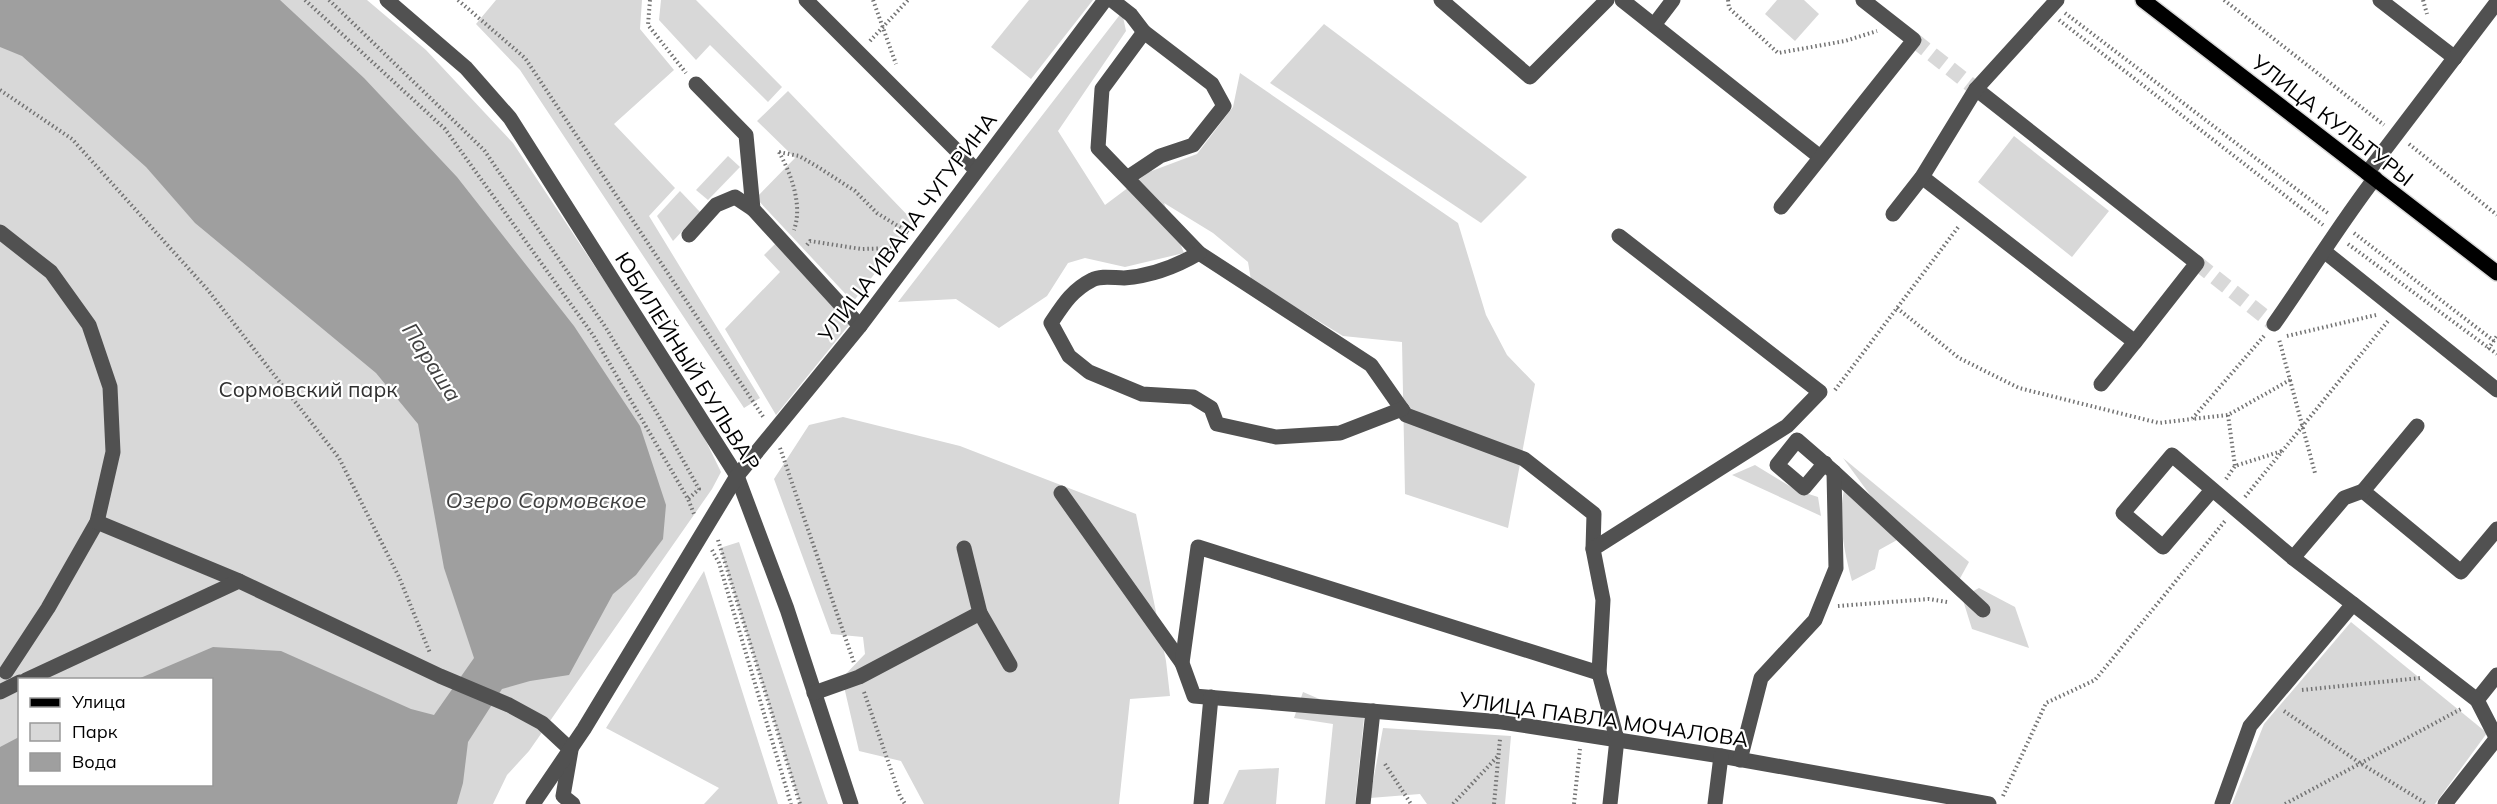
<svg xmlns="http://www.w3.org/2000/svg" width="2497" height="804" font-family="Mulish,sans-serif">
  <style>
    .green { fill: #d8d8d8; fill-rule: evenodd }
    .water { fill: #9f9f9f }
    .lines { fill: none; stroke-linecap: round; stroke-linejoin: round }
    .minor-tunnel { stroke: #d9d9d9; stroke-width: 15; stroke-dasharray: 15 8; stroke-linecap: butt }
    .major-casing { stroke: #dbdbdb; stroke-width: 18 }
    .path { stroke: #737373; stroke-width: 4; stroke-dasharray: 1.5 3; stroke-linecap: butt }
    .minor { stroke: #515151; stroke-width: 15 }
    .major { stroke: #000; stroke-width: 15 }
    .labels { text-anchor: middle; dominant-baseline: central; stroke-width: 4.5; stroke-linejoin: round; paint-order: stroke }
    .street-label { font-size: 21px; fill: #000; stroke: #fff }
    .park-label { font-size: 21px; fill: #2f2f2f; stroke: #fff }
    .water-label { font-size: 22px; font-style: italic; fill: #404040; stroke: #fff }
  </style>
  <rect width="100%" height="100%" fill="#fff"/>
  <g class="green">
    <path d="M0,0H367L426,50L513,143L639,333L703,435L721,472L712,489L529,751L507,775L493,804H0ZM20,680H212V784H20Z"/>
    <path d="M496,0H642L640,29L674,70L614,124L675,188L649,216L760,398L744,408L520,70L476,24Z"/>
    <path d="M661,0H696L782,87L768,102L710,45L696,60L659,20Z"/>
    <path d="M1029,0H1093L1031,79L991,47Z"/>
    <path d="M1777,0H1804L1819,14L1795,41L1765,14Z"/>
    <path d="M1122,12L1126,31L1058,131L1105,205L1149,172L1197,154L1233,107L1240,73L1458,223L1486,315L1507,355L1535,384L1508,528L1405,494L1402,342L1343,336L1251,280L1248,262L1213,233L1164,203L1184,253L1125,267L1085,258L1068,263L1047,296L999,328L956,299L898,302Z"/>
    <path d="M1324,24L1527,177L1481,223L1270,83Z"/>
    <path d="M788,91L914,222L853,302L756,198L795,158L757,121Z"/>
    <path d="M2014,136L2109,211L2072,257L1978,182Z"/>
    <path d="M728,156L740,167L708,200L696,190Z"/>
    <path d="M680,191L700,212L673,241L657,216Z"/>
    <path d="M776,243L849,325L776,415L725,329L780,272L764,255Z"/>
    <path d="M843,417L960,446L1136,514L1166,661L1170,696L1130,699L1119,804H924L901,761L859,751L842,678L865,654L863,637L831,634L774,479L809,425Z"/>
    <path d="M1843,458L1969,562L1958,582L1879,507Z"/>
    <path d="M1755,465L1796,490L1818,497L1821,516L1732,475Z"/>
    <path d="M1845,486L1897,540L1879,550L1875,569L1852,581C1844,551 1837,517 1845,486Z"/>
    <path d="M739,542L826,799L828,804H800L720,548Z"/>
    <path d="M704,571L778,804H704L719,788L606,728Z"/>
    <path d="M1979,588L2015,607L2029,648L1972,629L1962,597Z"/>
    <path d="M2351,622L2487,733L2435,804H2232L2264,724Z"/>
    <path d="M1303,692L1364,718L1355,804H1325L1333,724L1294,718Z"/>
    <path d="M1383,728L1511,736L1505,804H1427L1420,794L1370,798Z"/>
    <path d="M1279,768L1276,804H1223L1239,770Z"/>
  </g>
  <path class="water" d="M0,0H280L364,78L457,177L574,326L640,426L666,505L663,539L636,575L613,594L569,675L530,681L502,689L468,742L463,783L457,804H0V747L19,737L20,784H212V680L138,679L213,647L281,651L411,709L434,715L474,658L444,568L418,424L376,373L195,223L146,167L22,56L0,47Z"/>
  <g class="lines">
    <g class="minor-tunnel">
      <path d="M1914,40L1976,89"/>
      <path d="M2197,263L2274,324"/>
    </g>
    <g class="major-casing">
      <path id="major" d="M2143,0L2497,273"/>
    </g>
    <g class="path">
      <path d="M305,0L445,129L593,335L688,499L694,514"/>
      <path d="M329,0L484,150L606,328L658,415L699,489L688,499"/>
      <path d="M458,0L525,58L764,418"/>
      <path d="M650,0L648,25L686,73"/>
      <path d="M873,0L896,64"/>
      <path d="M1728,0L1729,8L1778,53L1845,41L1877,31"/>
      <path d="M2224,0L2384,125"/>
      <path d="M2423,0L2427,14"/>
      <path d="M2065,13L2329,214"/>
      <path d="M2059,20L2323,225"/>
      <path d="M870,41L908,0"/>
      <path d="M0,90L72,139L207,289L339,458L399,577L430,653"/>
      <path d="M2409,144L2497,215"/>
      <path d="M779,152L799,156L818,167L855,191L877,213L909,233"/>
      <path d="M779,152C791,174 803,205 794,230"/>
      <path d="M2354,233L2494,341"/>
      <path d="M2348,244L2497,354"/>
      <path d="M807,245L810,241L861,249L896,248"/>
      <path d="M1897,308L1959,358L2019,388L2159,423L2192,419"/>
      <path d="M2264,336L2192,419L2228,415L2290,380L2279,339"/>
      <path d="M2287,336L2376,315"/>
      <path d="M2488,349L2497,336"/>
      <path d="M2290,380L2315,473"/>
      <path d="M1835,390L1959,226"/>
      <path d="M2228,415L2235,466"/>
      <path d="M780,448L854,663"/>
      <path d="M2226,479L2235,466L2282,451"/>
      <path d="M2245,497L2388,321"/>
      <path d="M718,540L800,804"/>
      <path d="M712,550L719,563L791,804"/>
      <path d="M1838,606L1929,599L1947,602"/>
      <path d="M2302,690L2420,678"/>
      <path d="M864,692L900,796L905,804"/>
      <path d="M2284,711L2360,763L2427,804"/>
      <path d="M1385,764L1411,804"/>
      <path d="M2003,796L2046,703L2095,680L2225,521"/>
      <path d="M1453,804L1498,756"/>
      <path d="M1494,804L1500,739"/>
      <path d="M1574,804L1580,749"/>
      <path d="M2285,804L2461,709"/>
    </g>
    <g class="minor">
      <path d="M387,0L466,68L510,118L737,476L787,609L851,804"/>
      <path d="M806,0L976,170"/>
      <path d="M1112,0L1131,15L1144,32"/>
      <path d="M1441,0L1530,77L1607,0"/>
      <path d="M1622,0L1820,157"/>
      <path d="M2380,0L2455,58"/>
      <path d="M1654,25L1673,0"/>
      <path d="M696,84L746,135L753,209L860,326"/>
      <path d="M2367,173L2497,2"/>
      <path d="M1922,177L2135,342L2197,263L1976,89"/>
      <path d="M1127,178L1160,156L1193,145L1224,106L1212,84L1144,32L1102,89L1098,148L1199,253L1371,365L1406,415L1524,459L1594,514L1593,549"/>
      <path d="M1781,207L1914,40L1863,0"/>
      <path d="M1893,214L1922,177L1976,89L2057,0"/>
      <path d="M0,232L51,272L89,325L110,387L113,452L97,522L48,608L6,672"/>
      <path d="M689,235L716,205L735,197L753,209"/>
      <path d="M2325,252L2497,390"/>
      <path d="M1199,253C1177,266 1150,276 1124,278C1114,278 1101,275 1092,280C1072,290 1063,305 1051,323L1069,356L1089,372L1142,394L1193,397L1211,408L1217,424L1276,437L1340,433L1402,409"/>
      <path d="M2274,324C2308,276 2339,225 2375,178"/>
      <path d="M2101,384L2135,342"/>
      <path d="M2417,426L2363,491L2461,572L2497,529"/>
      <path d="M1834,472L1983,610"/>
      <path d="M2212,490L2163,547L2123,513L2172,455L2293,558L2353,604"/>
      <path d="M1061,493L1182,663"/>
      <path d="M97,522L239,581"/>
      <path d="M2293,558L2344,498L2363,491"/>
      <path d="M980,613L1010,665"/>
      <path d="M1599,673L1198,547L1182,663L1194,696L1502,722L1721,756L1989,804"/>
      <path d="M26,680L239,581L440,676L509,705L542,723L571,750L563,796L573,804"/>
      <path d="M0,692L20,682"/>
      <path d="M814,693L859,677L980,613L964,548"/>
      <path d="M2477,700L2497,675"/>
      <path d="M1740,760L1761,678L1815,620L1836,568L1834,472L1797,440L1777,465L1804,488L1825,463"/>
      <path d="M533,804L584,729L737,476L860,326L1105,0"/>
      <path d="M1201,804L1211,697"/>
      <path d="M1363,804L1373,711"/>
      <path d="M1610,804L1617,739L1599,673L1603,600L1593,549L1787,426L1820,392L1619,236"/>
      <path d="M1715,804L1721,756"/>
      <path d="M2222,804L2250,726L2353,604L2477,700L2497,739"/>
      <path d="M2445,804L2496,739"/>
    </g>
    <use href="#major" class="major"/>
  </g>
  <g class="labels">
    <g class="street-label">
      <text transform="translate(2333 120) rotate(38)">УЛИЦА КУЛЬТУРЫ</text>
      <text transform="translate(907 227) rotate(-53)">УЛИЦА ИВАНА ЧУГУРИНА</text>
      <text transform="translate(688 361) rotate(58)">ЮБИЛЕЙНЫЙ БУЛЬВАР</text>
      <text transform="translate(1604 719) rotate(8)">УЛИЦА ПАВЛА МОЧАЛОВА</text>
    </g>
    <g class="park-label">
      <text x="308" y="389">Сормовский парк</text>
    </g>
    <g class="water-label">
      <text transform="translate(432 362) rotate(57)">Параша</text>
      <text x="546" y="500">Озеро Сормовское</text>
    </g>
  </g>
  <rect x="18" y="678" width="195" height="108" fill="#ffffff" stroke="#999999" stroke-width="1.5"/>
  <rect x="30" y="698" width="30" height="9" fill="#000000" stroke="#999999" stroke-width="1.5"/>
  <text x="72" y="708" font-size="18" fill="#000000">Улица</text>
  <rect x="30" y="723" width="30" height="18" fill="#d8d8d8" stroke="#999999" stroke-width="1.5"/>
  <text x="72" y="738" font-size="18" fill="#000000">Парк</text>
  <rect x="30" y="753" width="30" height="18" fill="#9f9f9f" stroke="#999999" stroke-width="1.5"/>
  <text x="72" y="768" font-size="18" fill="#000000">Вода</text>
</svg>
